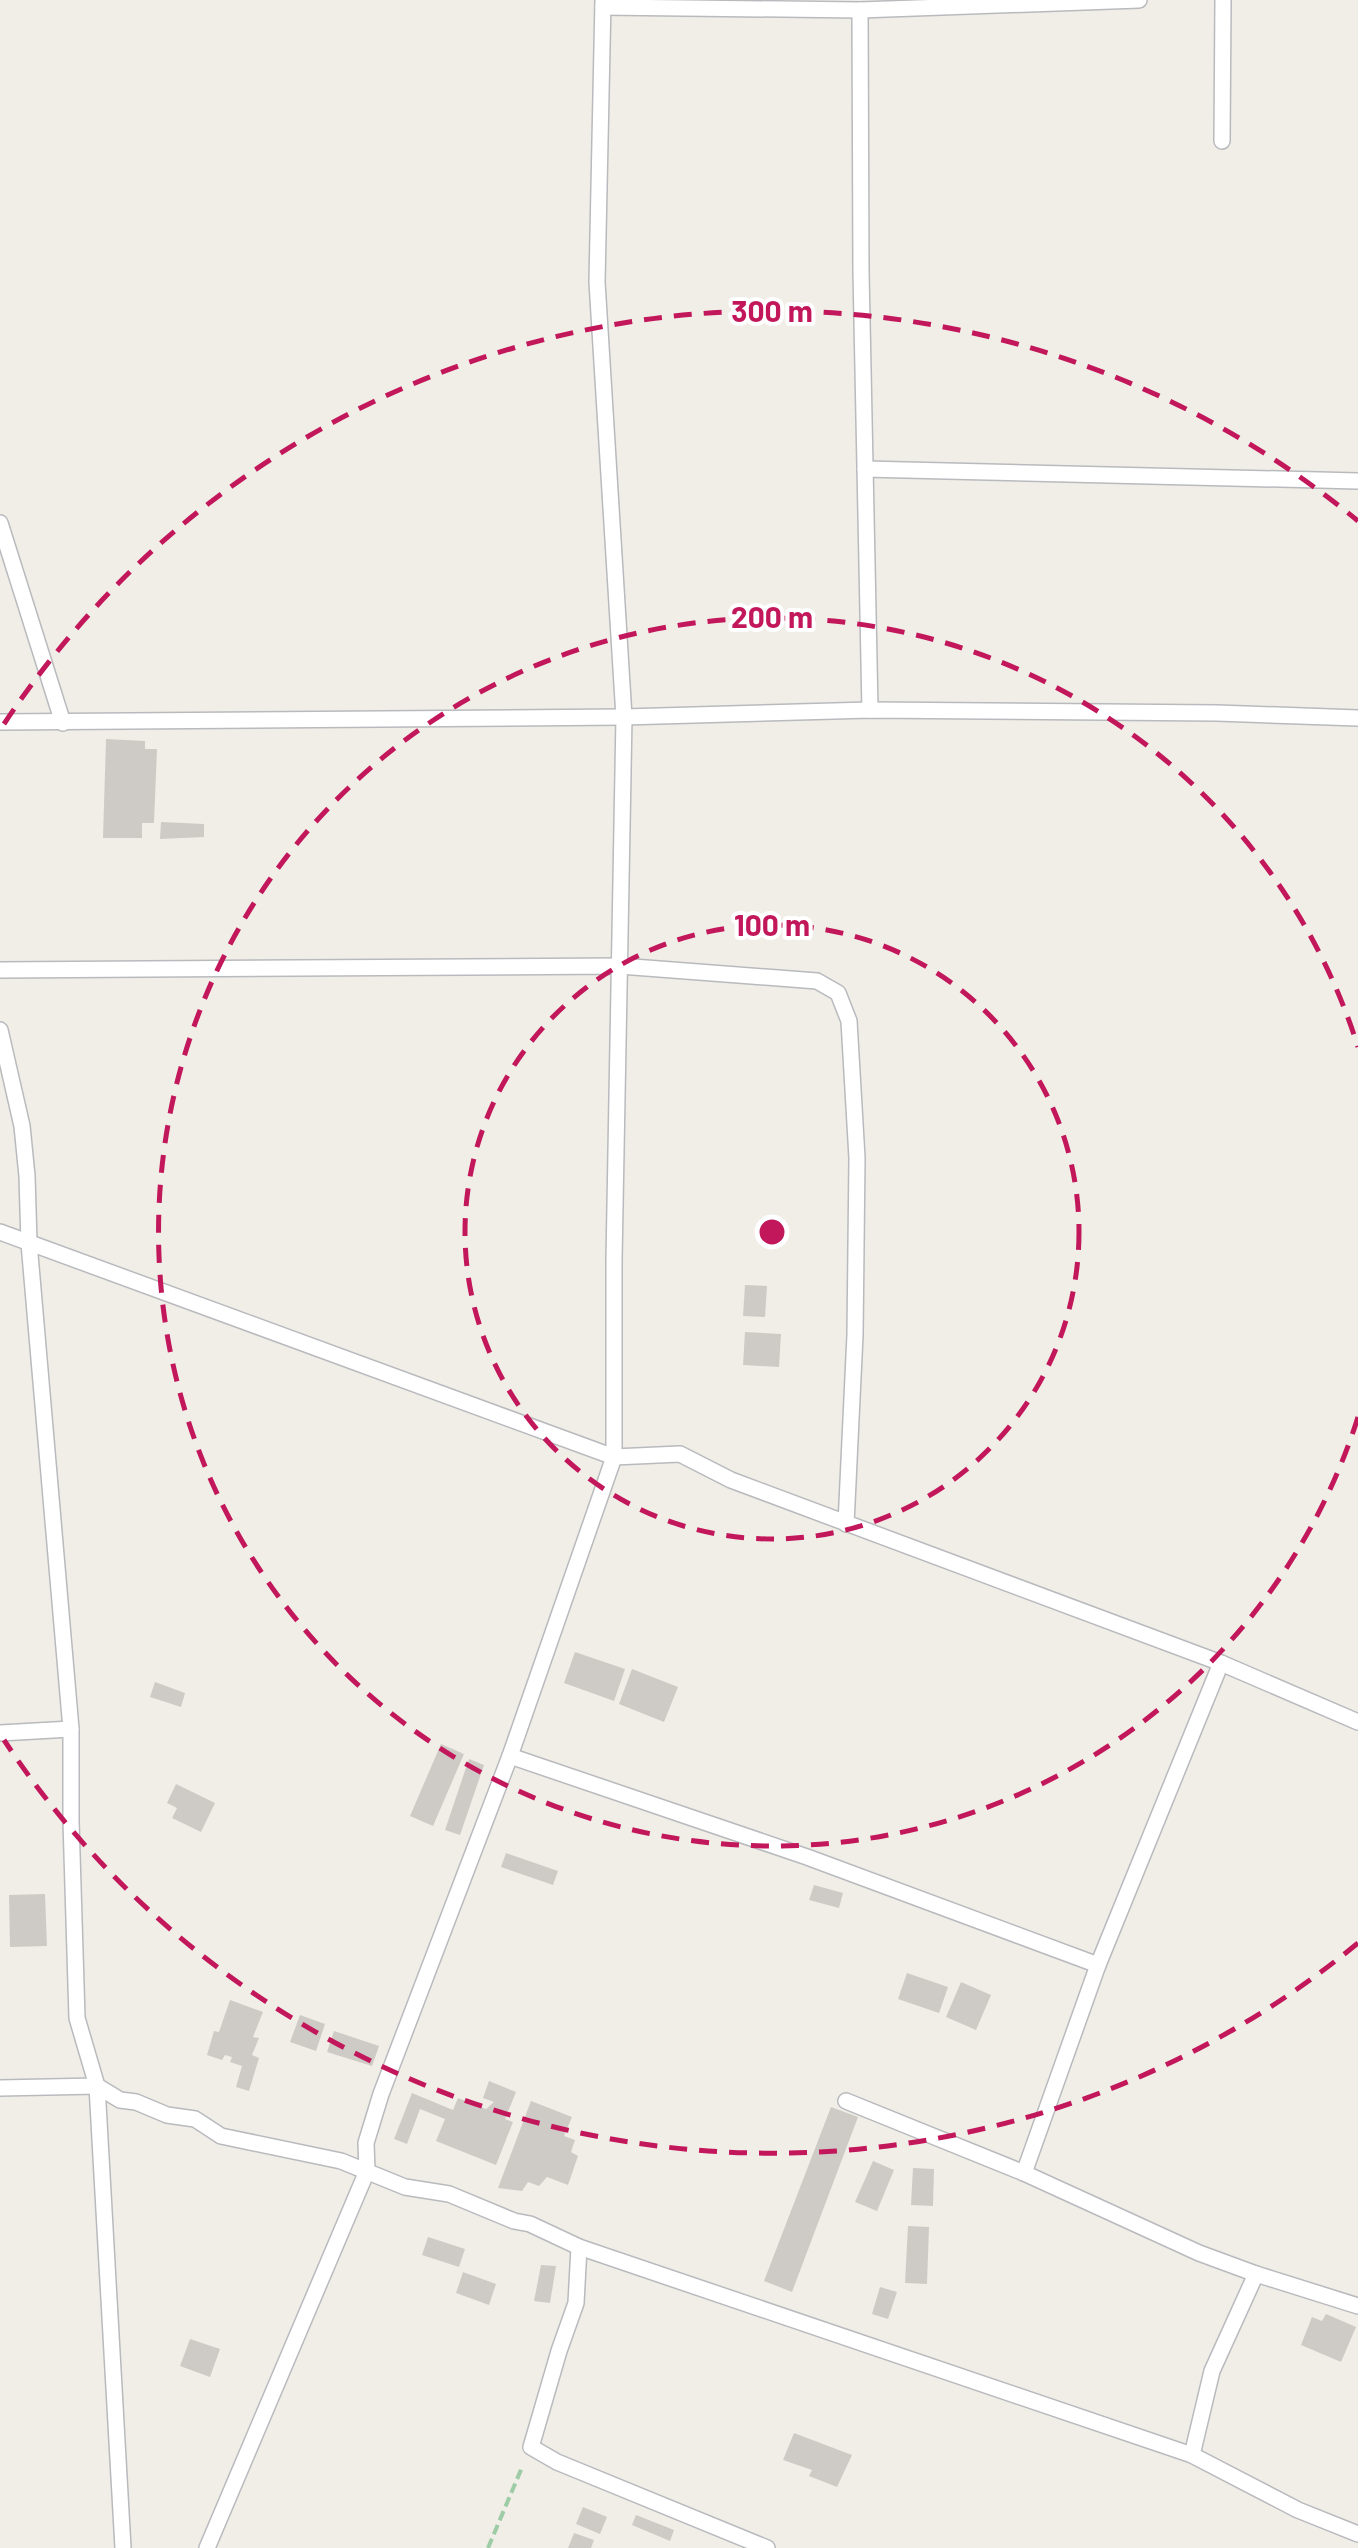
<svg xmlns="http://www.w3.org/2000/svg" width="1358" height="2548" font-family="Barlow,sans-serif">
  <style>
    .building { fill: #cecbc6 }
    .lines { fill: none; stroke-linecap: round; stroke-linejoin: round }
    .street-casing { stroke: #b8babe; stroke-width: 18 }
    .path { stroke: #9ecca6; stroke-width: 4; stroke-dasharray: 10 5; stroke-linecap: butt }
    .street { stroke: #fff; stroke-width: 15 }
    .ring { fill: none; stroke: #c2185b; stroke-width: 5; stroke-dasharray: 18 12 }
    .centre { fill: #c2185b; stroke: #fff; stroke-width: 5 }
    .ring-label { font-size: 30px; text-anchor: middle; font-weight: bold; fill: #c2185b; stroke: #fff; stroke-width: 8; stroke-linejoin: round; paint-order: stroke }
  </style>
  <rect width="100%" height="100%" fill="#f1eee7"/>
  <g class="building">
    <path d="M106,739L145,741V749H157L154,823H142V838H103Z"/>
    <path d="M161,822L204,824V837L160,839Z"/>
    <path d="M745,1285L767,1286L765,1317L743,1316Z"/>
    <path d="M745,1332L781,1334L779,1367L743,1365Z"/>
    <path d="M575,1652L625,1669L614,1701L564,1683Z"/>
    <path d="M632,1669L678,1687L664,1722L619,1704Z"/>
    <path d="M155,1682L185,1693L181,1707L150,1697Z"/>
    <path d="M441,1744L464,1754L433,1826L410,1816Z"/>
    <path d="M469,1759L484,1765L460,1835L445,1830Z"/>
    <path d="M176,1784L215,1803L201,1832L172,1818L177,1808L167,1803Z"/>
    <path d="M506,1853L558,1871L553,1885L501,1867Z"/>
    <path d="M814,1885L843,1893L839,1908L809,1900Z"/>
    <path d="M45,1894L47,1946L10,1947L9,1895Z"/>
    <path d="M907,1973L948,1987L939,2013L898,1999Z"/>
    <path d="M961,1982L991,1995L976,2030L946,2017Z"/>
    <path d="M230,2000L263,2012L253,2037L259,2038L252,2055L259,2058L249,2091L236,2087L242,2066L230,2062L232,2057L225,2055L222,2060L207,2055L214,2031L219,2032Z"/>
    <path d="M300,2015L325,2024L316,2051L290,2042Z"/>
    <path d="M334,2031L379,2046L372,2066L327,2052Z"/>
    <path d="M489,2081L516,2092L505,2119L513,2122L496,2165L436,2141L445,2119L420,2109L407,2144L394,2139L412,2093L453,2110L458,2098L486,2109L494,2102L483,2098Z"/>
    <path d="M531,2101L572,2117L564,2136L575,2140L571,2152L578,2156L568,2185L547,2177L539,2186L528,2182L522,2191L498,2188Z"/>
    <path d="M831,2107L858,2117L792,2292L764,2281Z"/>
    <path d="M873,2161L894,2170L877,2211L855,2202Z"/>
    <path d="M913,2168L934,2169L933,2206L911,2205Z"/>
    <path d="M908,2226L929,2227L927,2284L905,2283Z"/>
    <path d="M428,2237L465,2249L459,2267L422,2255Z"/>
    <path d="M541,2265L556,2266L550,2303L534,2301Z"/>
    <path d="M463,2272L496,2284L489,2305L456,2293Z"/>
    <path d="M880,2287L897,2292L888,2319L872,2314Z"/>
    <path d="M1326,2314L1356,2327L1341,2362L1301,2345L1312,2317L1322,2321Z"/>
    <path d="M190,2339L220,2349L210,2377L180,2366Z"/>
    <path d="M794,2433L852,2455L837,2487L809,2476L812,2470L783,2460Z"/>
    <path d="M583,2507L607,2517L600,2534L576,2524Z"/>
    <path d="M636,2515L674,2530L670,2541L632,2525Z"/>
    <path d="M574,2533L594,2540L591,2548H568Z"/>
  </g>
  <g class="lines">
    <g class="street-casing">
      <g id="street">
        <path d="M603,7L860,10L1139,0"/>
        <path d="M860,10L861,272L870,710"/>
        <path d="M1222,141L1223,0"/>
        <path d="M865,469L1358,481"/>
        <path d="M0,523L63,723"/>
        <path d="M0,722L624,717L870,710L1217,713L1358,718"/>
        <path d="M0,970L620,966L817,981L838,993L849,1021L857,1158L855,1335L846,1524"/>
        <path d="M0,1030L22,1126L27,1176L29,1243L71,1729V1821L77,2018L97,2086L123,2548"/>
        <path d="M0,1232L614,1457L680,1454L731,1480L1221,1663L1358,1722"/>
        <path d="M0,1733L71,1729"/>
        <path d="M510,1756L807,1857L1098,1965"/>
        <path d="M0,2088L97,2086L120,2100L136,2102L167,2115L195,2119L221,2136L341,2161L405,2187L449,2194L514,2221L530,2224L579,2247L1192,2455L1298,2510L1358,2534"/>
        <path d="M846,2101L1024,2173L1199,2253L1256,2274L1358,2306"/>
        <path d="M1024,2173L1098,1965L1221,1663"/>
        <path d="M579,2247L576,2303L559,2351L531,2447L557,2462L767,2548"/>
        <path d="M1192,2455L1212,2371L1256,2274"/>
        <path d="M207,2548L367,2171L366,2143L381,2094L510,1756L614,1457V1260L624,717L597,282L603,0"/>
      </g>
    </g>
    <path class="path" d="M488,2548L523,2465"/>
    <use href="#street" class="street"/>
  </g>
  <g class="ring">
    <circle cx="772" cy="1232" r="307"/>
    <path d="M1358 1417A614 614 0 1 1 1358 1047"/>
    <path d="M1358 1943A921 921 0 0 1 4 1740M4 724A921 921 0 0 1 1358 521"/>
  </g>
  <circle cx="772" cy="1232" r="15" class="centre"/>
  <g class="ring-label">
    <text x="772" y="322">300 m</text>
    <text x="772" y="628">200 m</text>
    <text x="772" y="936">100 m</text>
  </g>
</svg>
